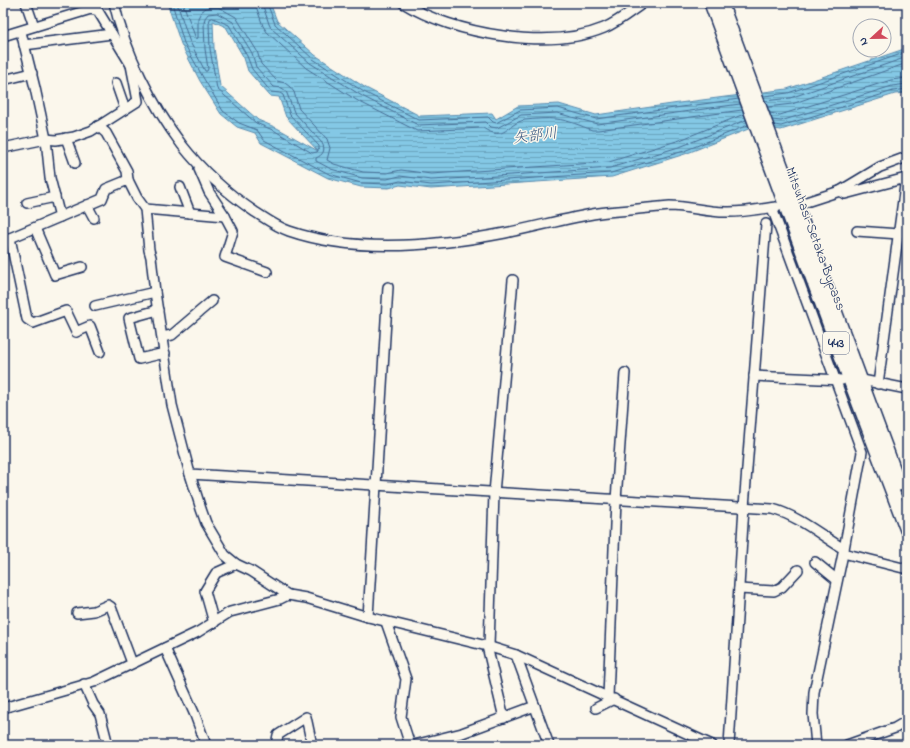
<svg xmlns="http://www.w3.org/2000/svg" width="910" height="748" font-family="'Indie Flower','Klee One',sans-serif">
  <style>
    .water { fill: url(#water-rules); stroke: #5a8baf; fill-rule: evenodd }
    .lines { fill: none; stroke-linecap: round; stroke-linejoin: round }
    .shore { stroke: #456c94; stroke-width: 1 }
    .minor-casing { stroke: #1b2f5e; stroke-width: 12 }
    .highway-casing { stroke: #1b2f5e; stroke-width: 16 }
    .minor { stroke: #fbf7ec; stroke-width: 9 }
    .highway { stroke: #fbf7ec; stroke-width: 13 }
    .labels { text-anchor: middle; dominant-baseline: central; stroke-width: 3; stroke-linejoin: round; paint-order: stroke }
    .shield { fill: #fbf7ec; stroke: #5e6b89; stroke-width: 1 }
    .shield-label { font-size: 13px; font-weight: bold; fill: #1b2f5e }
    .street-label { font-size: 14px; fill: #1b2f5e; stroke: #fbf7ec }
    .water-label { font-size: 15px; font-style: italic; fill: #355580; stroke: #fbf7ec }
  </style>
  <defs>
    <pattern id="water-rules" width="6" height="5" patternUnits="userSpaceOnUse"><rect width="6" height="5" fill="#84c8e5"/><path d="M0 2.5h6" fill="none" stroke="#6ba3bd"/></pattern>
  </defs>
  <rect width="100%" height="100%" fill="#fbf7ec"/>
  <filter id="ink" filterUnits="userSpaceOnUse"><feTurbulence type="fractalNoise" baseFrequency=".025" numOctaves="2"/><feDisplacementMap in="SourceGraphic" scale="8" xChannelSelector="R" yChannelSelector="G"/><feConvolveMatrix kernelMatrix="1 2 1 2 8 2 1 2 1" color-interpolation-filters="sRGB"/></filter>
  <g filter="url(#ink)">
    <path class="water" d="M167,3H270L277,21L315,55L366,88L420,116L492,113L496,119L518,106L559,104L596,115L679,103L787,89L907,48V93L895,94L781,130L756,126L685,154L612,177L431,189L400,185L389,188L361,187L328,178L261,143L255,133L237,127L221,114L200,81L181,44ZM213,21L226,27L244,58L248,71L270,96L279,97L286,117L318,151L277,128L258,120L220,86L214,48Z"/>
    <g class="lines">
      <g class="shore">
        <path d="M172,3L184,43L204,79L223,111L239,123L257,130L264,140L329,174L361,183L388,184L400,181L431,185L611,173L684,151L748,125"/>
        <path d="M177,3L189,40L205,71H207L208,69L205,49L204,23L205,18L208,14L217,13L233,22L252,53L256,67L274,87L282,88L286,91L294,112L322,143C326,150 323,155 316,158V161L331,169L362,178L387,179L400,176L431,180L468,178L610,168L682,146L746,120"/>
        <path d="M183,3L196,39L198,38V18L201,12L206,8L212,7H218L236,17L257,51L261,64L277,81L285,83L290,87L294,92L299,109L327,139L330,148L327,160L334,164L363,172L387,173L401,170L431,174L609,162L680,140L744,114"/>
        <path d="M256,3L257,9L263,26L267,32L306,68L358,101L417,131L483,128C505,143 507,123 525,120C535,119 547,118 556,119C568,120 581,126 592,130H598L742,110"/>
        <path d="M262,3L269,24L271,28L310,63L362,96L418,125L486,122L491,127L497,128L521,115L557,113L597,124L740,104"/>
        <path d="M267,3L275,24L313,59L364,92L419,120L488,117L493,122L496,123L520,110L558,108L596,119L739,99"/>
        <path d="M213,18L229,25L247,56L252,69L271,92L280,93L283,95L290,115L319,146V149L317,152L312,153L275,131L256,123L217,89L210,49L209,23L210,19Z"/>
        <path d="M764,96L788,93L907,52"/>
        <path d="M765,101L790,98L907,57"/>
        <path d="M767,107L792,104L907,63"/>
        <path d="M770,113L780,115L891,80L907,78"/>
        <path d="M772,120L781,121L892,86L907,84"/>
        <path d="M774,125L781,126L893,91L907,89"/>
      </g>
      <g class="minor-casing">
        <g id="minor">
          <path d="M26,3L34,26"/>
          <path d="M114,3C125,52 152,105 182,145C203,172 227,193 255,212C266,219 277,227 289,231C356,254 438,246 505,233C536,227 567,218 599,213C612,211 625,211 638,209C649,208 659,207 670,206C689,206 709,213 729,212C745,212 761,209 776,207"/>
          <path d="M403,3C453,34 549,51 604,28C618,22 630,12 643,3"/>
          <path d="M21,32L35,88L46,139L50,178L60,217"/>
          <path d="M3,36L91,9L98,11L131,65"/>
          <path d="M24,45L112,34"/>
          <path d="M3,80L32,73"/>
          <path d="M116,83L125,109"/>
          <path d="M98,126L106,133L127,171L128,180"/>
          <path d="M66,138L75,163"/>
          <path d="M3,148L46,139L56,140L74,137L91,131L138,101L131,65"/>
          <path d="M199,169L209,192L225,216L233,231L225,257L267,272"/>
          <path d="M180,187L190,213"/>
          <path d="M840,191L880,167L907,157"/>
          <path d="M806,202L840,191L845,194L906,178L878,384"/>
          <path d="M27,203L55,197"/>
          <path d="M87,205L94,218"/>
          <path d="M772,208L862,452L844,549L814,692L813,714L816,745"/>
          <path d="M145,209L225,216"/>
          <path d="M35,228L55,275L82,267"/>
          <path d="M857,231L899,234"/>
          <path d="M10,238L27,319L33,323L66,311L76,332L90,326L100,352"/>
          <path d="M3,239L10,238L102,199L106,189L128,180L137,198L145,209L149,250L151,257L155,292L172,405L190,474L201,509L206,523L225,555L236,564L251,571L288,595L306,598L368,617L487,646L516,655L712,745"/>
          <path d="M95,306L155,292"/>
          <path d="M158,310L129,318L139,359L165,353"/>
          <path d="M162,337L172,335L212,301"/>
          <path d="M754,376L842,380"/>
          <path d="M857,379L907,389"/>
          <path d="M190,474L772,509C797,515 822,536 844,549"/>
          <path d="M843,553L907,569"/>
          <path d="M815,562L837,580"/>
          <path d="M739,589L774,591L782,587L798,570"/>
          <path d="M77,613L94,611L108,605L111,607L132,663"/>
          <path d="M368,617L388,287"/>
          <path d="M386,622L406,679L401,717L410,745"/>
          <path d="M214,623L205,591L216,573L236,564"/>
          <path d="M487,646L504,718"/>
          <path d="M489,646L494,493L513,280"/>
          <path d="M165,648L195,715L206,745"/>
          <path d="M516,655L549,745"/>
          <path d="M84,684L93,704L100,714L108,745"/>
          <path d="M608,697L616,500L625,373"/>
          <path d="M3,708L94,682L198,632L230,612L280,599L288,595"/>
          <path d="M596,708L614,699"/>
          <path d="M276,745L278,735L306,717L312,745"/>
          <path d="M414,745L462,733L535,706"/>
          <path d="M729,745L744,507L766,224"/>
          <path d="M847,745L895,728L907,721"/>
        </g>
      </g>
      <g class="highway-casing">
        <g id="highway">
          <path d="M711,3L850,380L907,530"/>
          <path d="M721,3L899,484"/>
        </g>
      </g>
      <use href="#minor" class="minor"/>
      <use href="#highway" class="highway"/>
    </g>
  </g>
  <g class="labels">
    <rect class="shield" x="823" y="332" width="26" height="22" rx="3"/>
    <g class="shield-label">
      <text x="836" y="343">443</text>
    </g>
    <g class="street-label">
      <text transform="translate(815 239) rotate(70)">Mitsuhasi-Setaka Bypass</text>
    </g>
    <g class="water-label">
      <text transform="translate(535 136) rotate(-7)">矢部川</text>
    </g>
  </g>
  <rect width="910" height="748" fill="none" stroke="#fbf7ec" stroke-width="16"/>
  <rect x="8" y="8" width="894" height="732" fill="none" stroke="#1b2f5e" stroke-width="1.5" filter="url(#ink)"/>
  <g transform="translate(872 38) rotate(248)"><circle r="19" fill="#fbf7ec" stroke="#a1a7b3"/>
  <path d="M0-3L7 15L0 10L-7 15Z" fill="#d1495b"/>
  <text y="-6" font-size="11" font-weight="bold" text-anchor="middle" fill="#1b2f5e">N</text>
  </g>
</svg>
